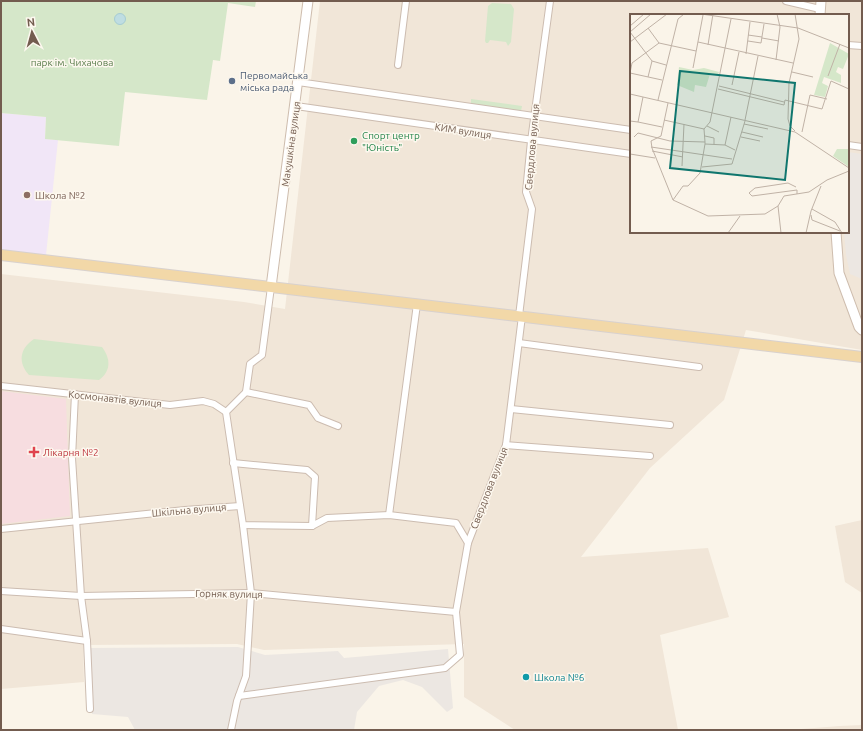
<svg xmlns="http://www.w3.org/2000/svg" width="863" height="731" font-family="Ubuntu,sans-serif">
  <style>
    .residential { fill: #f1e6d8; fill-rule: evenodd }
    .industrial { fill: #ece7e2 }
    .education { fill: #f1e6f7 }
    .medical { fill: #f7dde0 }
    .green { fill: #d5e7c9 }
    .water { fill: #bfdde2; stroke: #a6ccd3 }
    .lines { fill: none; stroke-linecap: round; stroke-linejoin: round }
    .street-casing { stroke: #ccbcb0; stroke-width: 8 }
    .secondary-casing { stroke: #cebdae; stroke-width: 11 }
    .primary-casing { stroke: #d8d1ce; stroke-width: 12 }
    .street { stroke: #fff; stroke-width: 6 }
    .secondary { stroke: #fff; stroke-width: 9 }
    .primary { stroke: #f2d8a8; stroke-width: 10 }
    .service-dot { fill: #5c6f8a; stroke: #fdf8ef; stroke-width: 1.5 }
    .leisure-dot { fill: #2e9e5b; stroke: #fdf8ef; stroke-width: 1.5 }
    .education-dot { fill: #8d6e63; stroke: #fdf8ef; stroke-width: 1.5 }
    .health-dot { fill: #e0444e; stroke: #fdf8ef; stroke-width: 1.5 }
    .culture-dot { fill: #0f9aa8; stroke: #fdf8ef; stroke-width: 1.5 }
    .labels { text-anchor: middle; dominant-baseline: central; stroke-width: 3; stroke-linejoin: round; paint-order: stroke }
    .park-label { font-size: 10px; fill: #597c4b; stroke: #fdf8ef }
    .service-label { font-size: 10px; fill: #4e5e75; stroke: #fdf8ef; text-anchor: start }
    .street-label { font-size: 10px; fill: #735c4f; stroke: #fdf8ef }
    .leisure-label { font-size: 10px; fill: #27864d; stroke: #fdf8ef; text-anchor: start }
    .education-label { font-size: 10px; fill: #785e54; stroke: #fdf8ef; text-anchor: start }
    .health-label { font-size: 10px; fill: #be3a42; stroke: #fdf8ef; text-anchor: start }
    .culture-label { font-size: 10px; fill: #0d838f; stroke: #fdf8ef; text-anchor: start }
    .inset-road { fill: none; stroke: #c0b2a6; stroke-width: 1 }
    .view { fill: #0f766e; fill-opacity: 0.15; stroke: #0f766e; stroke-width: 2 }
    .inset-edge { fill: none; stroke: #735c4f; stroke-width: 2 }
  </style>
  <rect width="100%" height="100%" fill="#faf4e9"/>
  <g class="residential">
    <path d="M320,1H862V350L746,330L724,400L650,468L581,557L708,548L729,617L660,635L678,730H515L464,697V644L264,650L237,644L83,645L84,682L1,689V274L244,302L285,309ZM631,15H848V232H631Z"/>
    <path d="M862,520V593L845,582L835,526Z"/>
    <path d="M862,725V730H788L840,726Z"/>
  </g>
  <g class="industrial">
    <path d="M848,152L862,154V279L850,274L846,255L844,232H848Z"/>
    <path d="M238,647L265,655L338,651L344,658L448,649L453,708L447,712L422,687L403,680L379,686L357,712L354,730H135L128,717L92,714L90,648Z"/>
  </g>
  <path class="education" d="M1,113L46,117L45,139L58,140L46,255L1,249Z"/>
  <path class="medical" d="M1,391L66,399L70,516L1,524Z"/>
  <g class="green">
    <path d="M1,1H256L255,7L228,3L220,61L213,60L207,100L125,92L119,146L45,139L46,117L1,113Z"/>
    <path d="M492,3L511,4L514,9L511,42L508,46L506,42L490,40L488,43H486L485,41L488,6Z"/>
    <path d="M471,99L522,106L521,111L471,104Z"/>
    <path d="M34,339L102,347C111,359 111,371 99,380L29,375C18,363 19,349 34,339Z"/>
  </g>
  <circle class="water" cx="120" cy="19" r="5.5"/>
  <g class="lines">
    <g class="street-casing">
      <g id="street">
        <path d="M786,1L820,9"/>
        <path d="M848,45L862,46"/>
        <path d="M398,65L406,1"/>
        <path d="M298,82L631,130"/>
        <path d="M296,106L631,154"/>
        <path d="M848,145L862,147"/>
        <path d="M271,287L262,355L250,364L246,392L226,412L243,525L312,526L327,518L389,515L456,523L468,543"/>
        <path d="M519,316L532,209L526,192L531,141L550,1"/>
        <path d="M519,343L699,367"/>
        <path d="M1,386L170,405L203,401L214,404L226,412"/>
        <path d="M246,392L309,405L318,418L338,426"/>
        <path d="M75,394L72,458L81,596L87,641L90,709"/>
        <path d="M511,409L670,425"/>
        <path d="M506,445L650,456"/>
        <path d="M233,463L307,470L315,477L312,526"/>
        <path d="M389,515L417,304"/>
        <path d="M1,529L185,510L240,506"/>
        <path d="M1,591L81,596L251,593L456,612"/>
        <path d="M1,629L87,641"/>
        <path d="M239,696L445,668L460,655L456,612L468,543L506,445L522,316"/>
        <path d="M231,730L237,701L246,676L251,593L243,525"/>
      </g>
    </g>
    <g class="secondary-casing">
      <g id="secondary">
        <path d="M820,15L821,1"/>
        <path d="M836,232L839,273L859,327L862,330"/>
        <path d="M271,287L308,1"/>
      </g>
    </g>
    <g class="primary-casing">
      <path id="primary" d="M1,255L862,357"/>
    </g>
    <use href="#street" class="street"/>
    <use href="#secondary" class="secondary"/>
    <use href="#primary" class="primary"/>
  </g>
  <circle class="service-dot" cx="232" cy="81" r="4"/>
  <circle class="leisure-dot" cx="354" cy="141" r="4"/>
  <circle class="education-dot" cx="27" cy="195" r="4"/>
  <path class="health-dot" d="M32 446h4v4h4v4h-4v4h-4v-4h-4v-4h4z"/>
  <circle class="culture-dot" cx="526" cy="677" r="4"/>
  <g class="labels">
    <g class="park-label">
      <text x="72" y="62">парк ім. Чихачова</text>
    </g>
    <g class="service-label">
      <text x="240" y="75">Первомайська<tspan x="240" dy="12">міська рада</tspan></text>
    </g>
    <g class="street-label">
      <text transform="translate(463 131) rotate(9)">КИМ вулиця</text>
      <text transform="translate(291 144) rotate(-82)">Макушкіна вулиця</text>
      <text transform="translate(532 147) rotate(-85)">Свердлова вулиця</text>
      <text transform="translate(115 399) rotate(6)">Космонавтів вулиця</text>
      <text transform="translate(489 488) rotate(-69)">Свердлова вулиця</text>
      <text transform="translate(189 510) rotate(-5)">Шкільна вулиця</text>
      <text transform="translate(229 594) rotate(1)">Горняк вулиця</text>
    </g>
    <g class="leisure-label">
      <text x="362" y="135">Спорт центр<tspan x="362" dy="12">"Юність"</tspan></text>
    </g>
    <g class="education-label">
      <text x="35" y="195">Школа №2</text>
    </g>
    <g class="health-label">
      <text x="43" y="452">Лікарня №2</text>
    </g>
    <g class="culture-label">
      <text x="534" y="677">Школа №6</text>
    </g>
  </g>
  <g transform="translate(630 14)">
    <rect width="219" height="219" fill="#faf4e9"/>
    <path d="M200,29L219,40L213,55L208,53L206,58L211,61V69L194,63L192,69L198,72L195,83L184,81ZM49,53L63,56L74,54L89,58L88,61L80,60L76,73L65,71L64,78L47,71ZM207,135H219V153L203,142Z" fill="#d5e7c9"/>
    <path class="inset-road" d="M71,0L168,14L219,34M165,0L169,25L159,69L158,105L160,112L165,117M0,12L14,0M18,14L29,29L66,37M0,18L22,47L18,63M0,18L21,0M118,21L132,23M132,24L149,27M118,27L131,29L134,10M0,28L37,0M68,28L163,49M78,31L83,0M116,40L120,8M146,46L150,13L147,0M22,47L36,51M63,54L73,1M162,58L183,63M0,59L2,49L29,29M0,59L32,66M198,62L210,30M102,71L109,38M89,72L154,88M88,75L154,91L155,86L192,95L201,67L219,75M0,80L165,118L219,154M28,86L48,5L54,0M38,89L31,122L21,127L22,134L43,186L78,202L135,200L148,192L154,182L179,178L197,166L219,157M34,106L74,115M115,106L128,42M0,107L8,108L13,83M8,108L32,113M114,110L138,115M77,112L89,118M112,118L133,123M172,118L180,81L197,85M75,122L84,124V131M4,123L8,119L40,127L75,128V130L95,131L105,136M111,123L130,127M75,128L74,115L80,108L101,5M95,131L101,103M21,133L102,145M22,137L53,143M0,140L25,144M52,152L54,110M72,153L102,150L115,107M166,173L158,169L145,171L125,174L119,179L122,182L167,176V180M43,186L53,172H58L70,159L75,130M148,192L151,219M182,195L205,208L212,219M181,201L182,206L210,217M98,219L110,202M176,219L181,197L191,172"/>
    <path class="view" d="M50,57L165,69L155,166L40,154Z"/>
    <rect width="219" height="219" class="inset-edge"/>
  </g>
  <rect width="863" height="731" fill="none" stroke="#735c4f" stroke-width="4"/>
  <g transform="translate(32 32) rotate(354)" stroke="#fdf8ef" stroke-width="3" paint-order="stroke">
  <path d="M0-3L7 15L0 10L-7 15Z" fill="#735c4f"/>
  <text y="-6" font-size="11" font-weight="bold" text-anchor="middle" fill="#735c4f">N</text>
  </g>
</svg>
